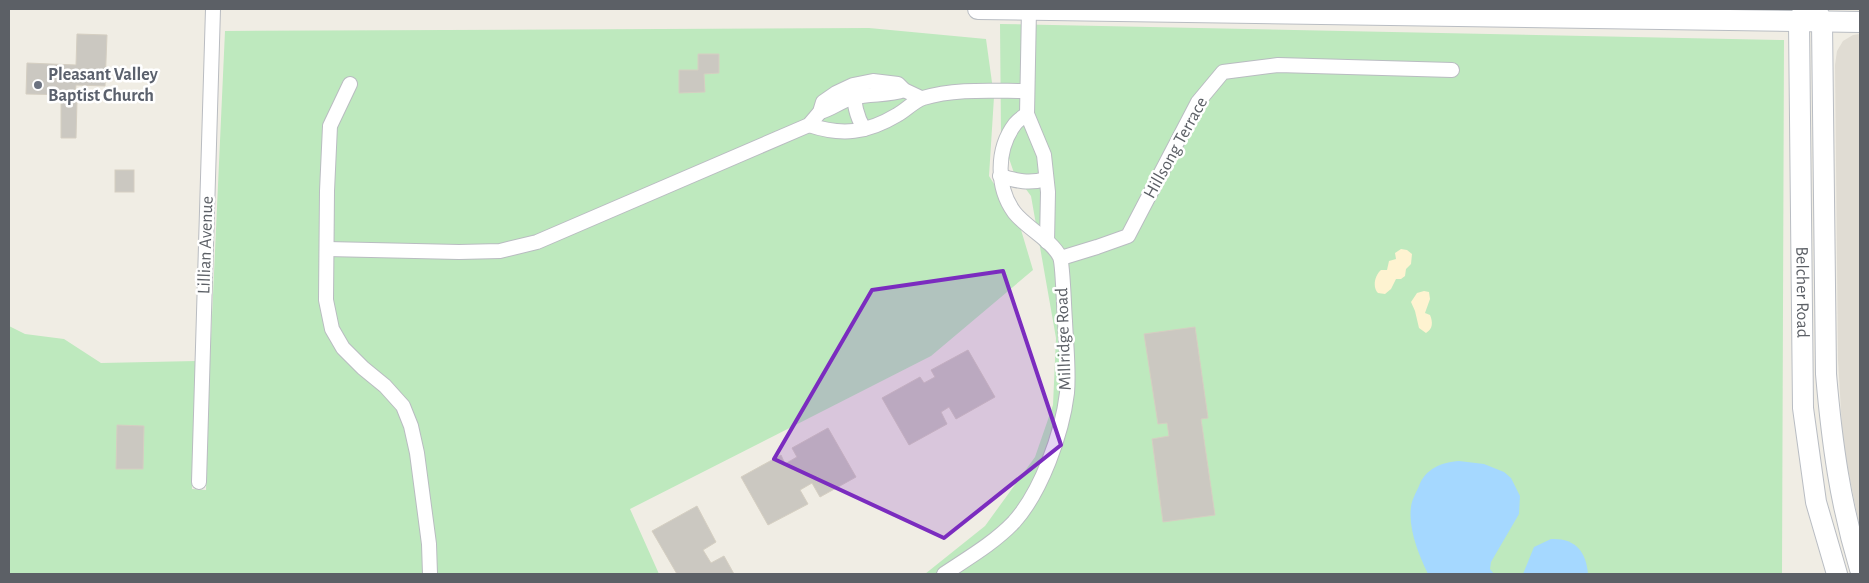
<svg xmlns="http://www.w3.org/2000/svg" width="1869" height="583" font-family="'Alegreya Sans',sans-serif">
  <style>
    .education { fill: #e0dcd3 }
    .green { fill: #bee9be }
    .sand { fill: #fef3d1 }
    .water { fill: #a5d8ff }
    .building { fill: #cbc8c1; stroke: #d5cfc2 }
    .lines { fill: none; stroke-linecap: round; stroke-linejoin: round }
    .street-casing { stroke: #b9bcc1; stroke-width: 16 }
    .secondary-casing { stroke: #b9bdc3; stroke-width: 22 }
    .street { stroke: #fff; stroke-width: 14 }
    .secondary { stroke: #fff; stroke-width: 20 }
    .marked { fill: #7b2cbf; fill-opacity: 0.2; stroke: #7b2cbf; stroke-width: 4; stroke-linejoin: round }
    .worship-dot { fill: #6b7280; stroke: #fff; stroke-width: 2 }
    .labels { text-anchor: middle; dominant-baseline: central; stroke-width: 5; stroke-linejoin: round; paint-order: stroke }
    .worship-label { font-size: 18px; font-weight: bold; fill: #5b616d; stroke: #fff; text-anchor: start }
    .street-label { font-size: 18px; fill: #5c6066; stroke: #fff }
  </style>
  <rect width="100%" height="100%" fill="#f0ede4"/>
  <path class="education" d="M1860,34V529L1843,445L1838,360L1835,65L1837,51L1843,41L1853,35Z"/>
  <g class="green">
    <path d="M1000,24L1784,40L1782,574H925L985,526L1035,457L1053,405L1056,338L1031,196L1014,173L1001,135Z"/>
    <path d="M869,28L986,39L994,97L989,176L1019,223L1033,270L931,356L630,509L659,574H9V326L25,334L64,339L101,363L196,361L192,489L206,490L210,361L225,31Z"/>
  </g>
  <g class="sand">
    <path d="M1401,249L1407,250L1412,254L1411,264L1406,269L1405,276L1401,279H1396L1391,289L1385,294L1378,293C1372,287 1375,275 1381,270H1387L1389,261L1396,259L1395,253Z"/>
    <path d="M1424,291L1429,292L1430,299L1425,313L1430,315C1433,322 1433,329 1426,333L1419,328L1415,311L1411,302L1417,293Z"/>
  </g>
  <g class="water">
    <path d="M1459,461L1484,464L1504,472L1511,478L1520,496L1519,514L1491,562L1490,569L1494,574H1428C1419,555 1408,529 1411,507C1412,499 1416,493 1419,486C1425,469 1442,462 1459,461Z"/>
    <path d="M1551,539C1575,538 1586,551 1588,574H1523L1534,547Z"/>
  </g>
  <g class="building">
    <path d="M77,34L107,35L105,86L76,85L75,95L26,94L27,63L76,65Z"/>
    <path d="M698,54H719V73L704,74L705,92L679,93V70H698Z"/>
    <path d="M61,99L77,100L76,138H61Z"/>
    <rect x="115" y="170" width="19" height="22"/>
    <path d="M1195,327L1208,418L1201,419L1215,515L1163,522L1152,439L1169,436L1167,423L1158,424L1144,334Z"/>
    <path d="M968,350L995,397L956,419L949,407L941,412L947,424L909,445L882,398L920,377L924,383L935,377L931,370Z"/>
    <path d="M117,425L144,426L143,469H116Z"/>
    <path d="M828,428L856,477L820,497L812,483L800,490L808,504L768,525L741,477L781,455L785,464L797,457L792,448Z"/>
    <path d="M697,506L716,542L703,550L711,563L724,556L734,574H677L652,531Z"/>
  </g>
  <g class="lines">
    <g class="street-casing">
      <g id="street">
        <path d="M1029,9L1027,114L1044,155L1048,192L1047,242"/>
        <path d="M350,84L330,126L327,191L326,300L332,329L343,348L363,368L385,386L403,406L411,426L417,453L429,544L430,574"/>
        <path d="M854,88C854,104 856,115 864,129"/>
        <path d="M820,112C832,109 840,101 853,98C870,93 888,96 904,90"/>
        <path d="M809,125C842,136 867,133 897,115C906,110 914,101 923,98C955,88 993,91 1027,91"/>
        <path d="M1000,176C1017,181 1029,184 1046,179"/>
        <path d="M327,249L459,252L500,251L537,242L809,125L820,112L823,102L836,93L853,85L873,81L898,84L904,90L921,98"/>
        <path d="M1061,258L1097,247L1128,236L1198,102L1223,72L1278,65L1452,70"/>
        <path d="M199,482L213,9"/>
        <path d="M944,574C968,558 994,543 1014,522C1041,492 1062,434 1067,393C1069,370 1066,345 1065,321C1064,311 1063,264 1060,257C1052,240 1025,227 1014,212C996,187 996,149 1015,124C1018,120 1023,117 1027,114"/>
      </g>
    </g>
    <g class="secondary-casing">
      <g id="secondary">
        <path d="M978,9L1860,22"/>
        <path id="s1" d="M1803,11L1799,22L1803,408L1816,502L1837,574"/>
        <path d="M1817,11L1822,22L1826,374C1832,443 1840,503 1860,569"/>
      </g>
    </g>
    <use href="#street" class="street"/>
    <use href="#secondary" class="secondary"/>
  </g>
  <path class="marked" d="M1003,271L1061,445L944,538L774,459L872,290Z"/>
  <circle class="worship-dot" cx="38" cy="85" r="5"/>
  <g class="labels">
    <g class="worship-label">
      <text x="48" y="75">Pleasant Valley<tspan x="48" dy="21">Baptist Church</tspan></text>
    </g>
    <g class="street-label">
      <text transform="translate(1176 148) rotate(-61)">Hillsong Terrace</text>
      <text transform="translate(206 245) rotate(-88)">Lillian Avenue</text>
      <text stroke="none"><textPath href="#s1" startOffset="282">Belcher Road</textPath></text>
      <text transform="translate(1064 339) rotate(-92)">Millridge Road</text>
    </g>
  </g>
  <rect width="1869" height="583" fill="none" stroke="#5c6066" stroke-width="20"/>
</svg>
